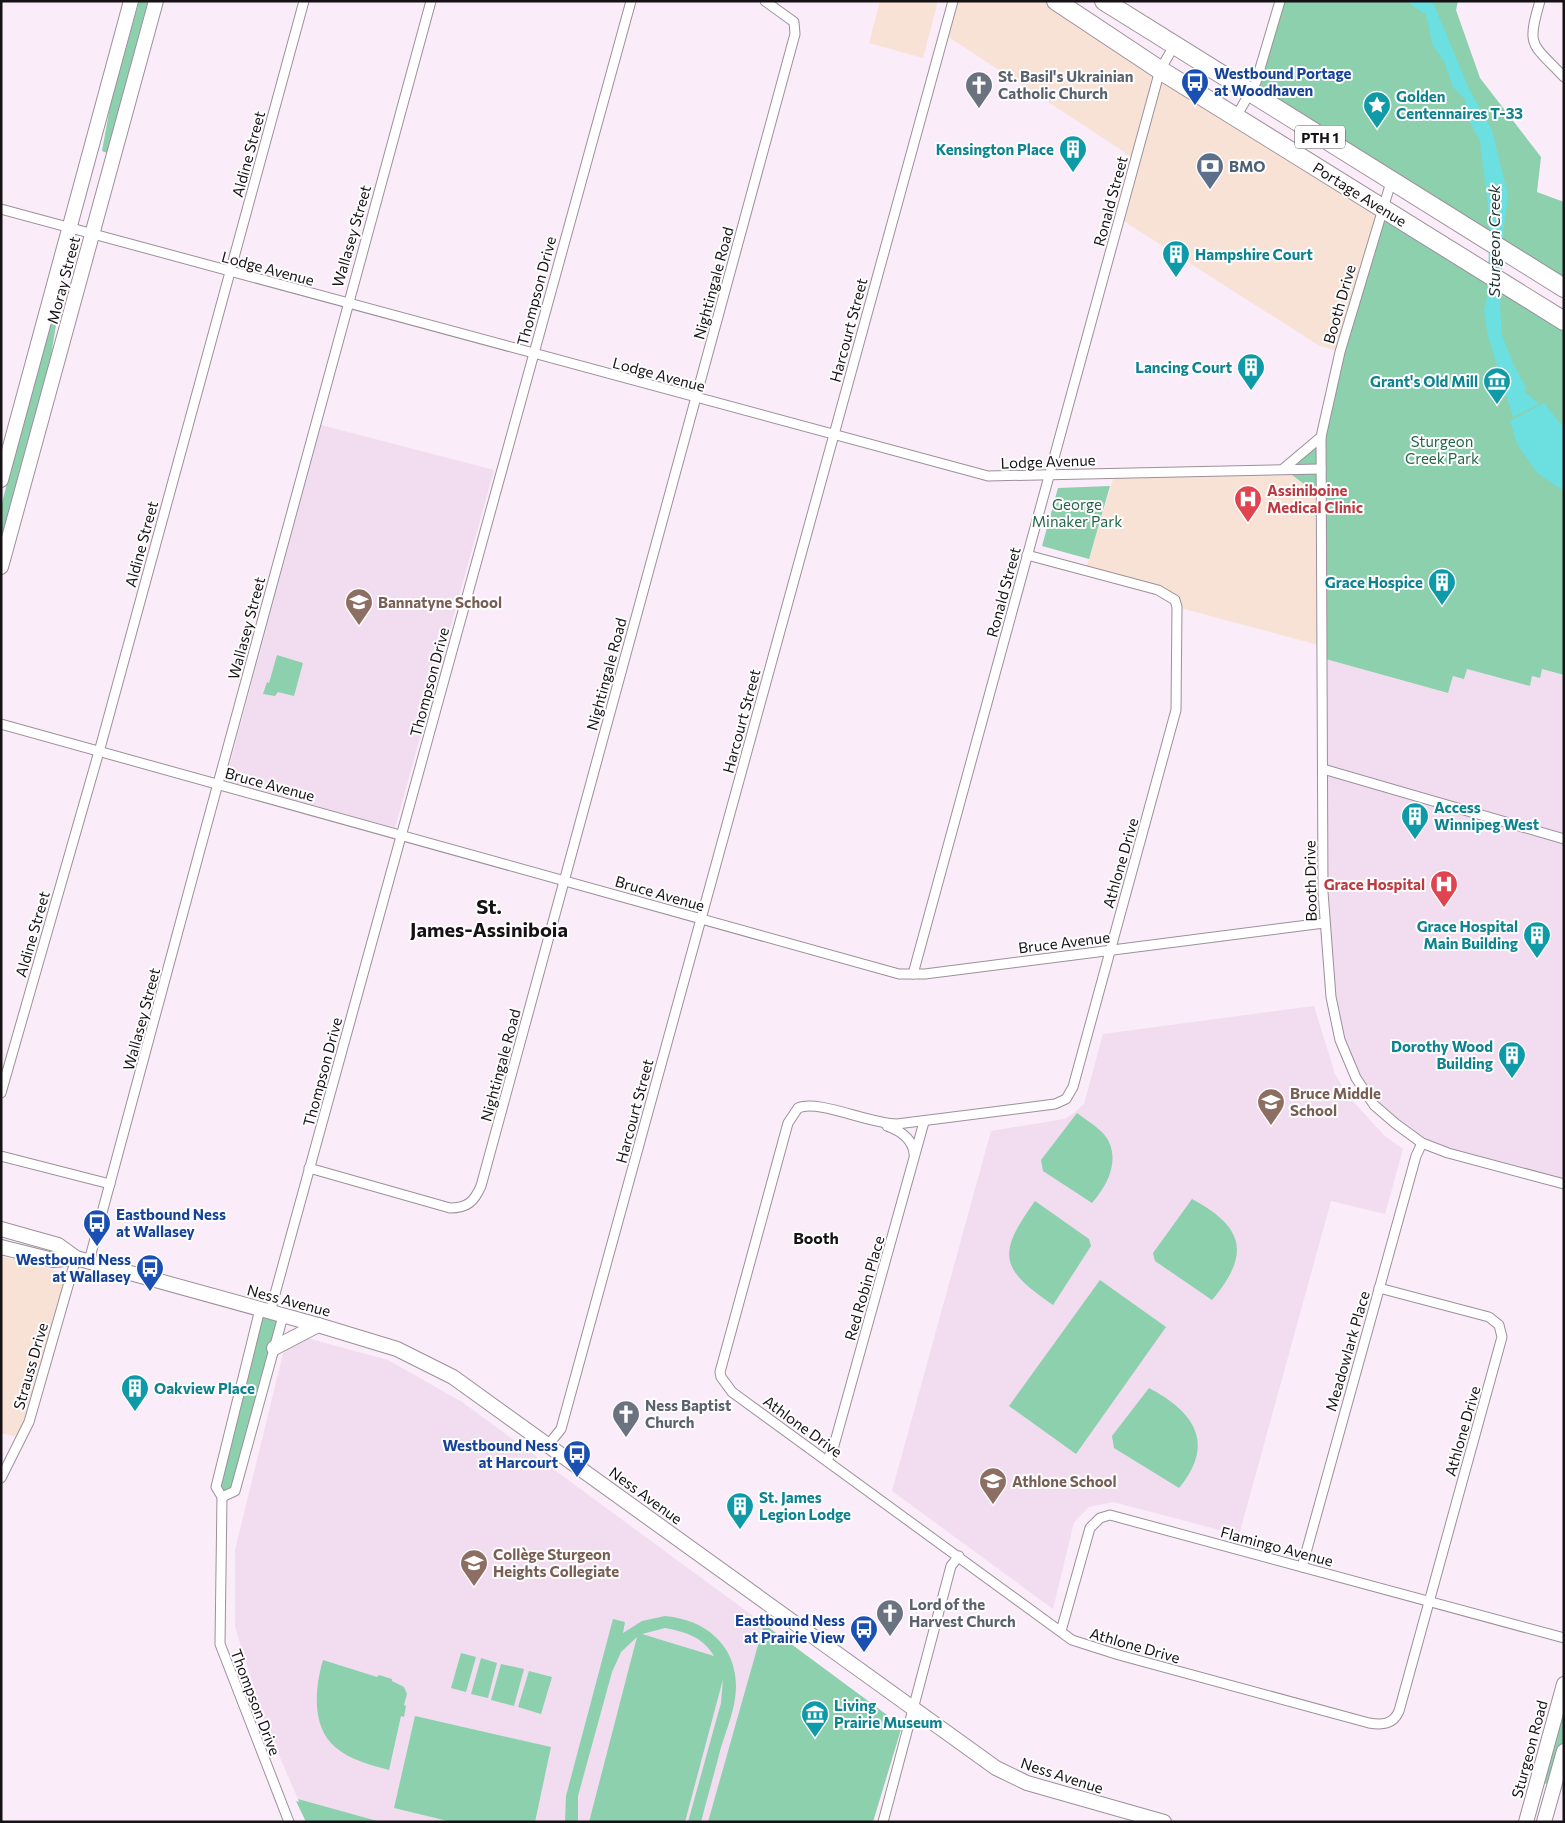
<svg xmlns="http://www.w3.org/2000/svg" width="1565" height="1823" font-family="Commissioner,sans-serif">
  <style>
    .commercial { fill: #f8e2d5 }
    .built { fill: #f1ddef }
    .green { fill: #8cd0ad; fill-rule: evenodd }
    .water { fill: #6cdfe0 }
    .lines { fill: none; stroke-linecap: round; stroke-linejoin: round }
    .street-casing { stroke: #9c909b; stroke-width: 11 }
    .secondary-casing { stroke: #9c909b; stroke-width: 16 }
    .highway-casing { stroke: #9c909b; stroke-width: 20 }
    .street { stroke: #fff; stroke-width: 9 }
    .secondary { stroke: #fff; stroke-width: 14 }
    .highway { stroke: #fff; stroke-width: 18 }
    .labels { text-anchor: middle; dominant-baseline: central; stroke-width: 4; stroke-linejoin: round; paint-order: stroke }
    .shield { fill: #fefefe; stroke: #5b585b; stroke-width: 1 }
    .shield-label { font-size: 14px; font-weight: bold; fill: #151115 }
    .transit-label { font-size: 15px; font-weight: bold; fill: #164399; stroke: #fefefe; text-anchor: end }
    .worship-label { font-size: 15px; font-weight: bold; fill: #5b616d; stroke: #fefefe; text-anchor: start }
    .culture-label { font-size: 15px; font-weight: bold; fill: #0d838f; stroke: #fefefe; text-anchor: start }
    .street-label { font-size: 15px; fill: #151115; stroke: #fefefe }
    .service-label { font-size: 15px; font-weight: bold; fill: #4e5e75; stroke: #fefefe; text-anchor: start }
    .park-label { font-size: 15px; fill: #25654a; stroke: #fefefe }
    .health-label { font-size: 15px; font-weight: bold; fill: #be3a42; stroke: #fefefe; text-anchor: start }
    .education-label { font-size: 15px; font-weight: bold; fill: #785e54; stroke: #fefefe; text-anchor: start }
    .water-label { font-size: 16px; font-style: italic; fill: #1c3131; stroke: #fefefe }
    .neighbourhood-label { font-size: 16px; font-weight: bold; fill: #151115; stroke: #fefefe }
    .district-label { font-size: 20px; font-weight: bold; fill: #151115; stroke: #fefefe }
  </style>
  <rect width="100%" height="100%" fill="#faecf8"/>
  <g class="commercial">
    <path d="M880,1H938L923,58L869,43Z"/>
    <path d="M953,1H1056L1382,207L1340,352L1318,345L1119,218L1135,159L944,34Z"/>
    <path d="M1283,469L1321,497L1322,646L1177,607L1165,597L1085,572L1115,473Z"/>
    <path d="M1,1256L71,1275L22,1438L1,1433Z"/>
  </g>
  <g class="built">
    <path d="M321,425L494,470L395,828L225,782Z"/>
    <path d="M1322,658L1447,693L1453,676L1467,669L1530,686L1532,676L1542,669L1564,675V1184L1434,1148L1384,1115L1347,1060L1326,953Z"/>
    <path d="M1314,1006L1335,1074L1349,1097L1385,1136L1403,1149L1385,1214L1331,1201L1239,1535L1113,1502L1089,1507L1074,1522L1053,1609L892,1491L991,1131L1064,1119L1074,1113L1084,1104L1103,1034Z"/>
    <path d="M288,1333L388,1360L462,1402L764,1624L710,1822H381L298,1799L264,1721L235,1627V1550Z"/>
  </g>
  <g class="green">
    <path d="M139,1H148L107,153L102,151L110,107Z"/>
    <path d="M1280,1H1458L1456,10L1480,78L1541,157L1537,192L1564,202V288L1249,93Z"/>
    <path d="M1382,207L1564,321V675L1542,669L1540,678L1532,676L1530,686L1467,669L1464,679L1453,676L1448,693L1322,658L1321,497L1284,469L1321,437Z"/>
    <path d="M54,312L58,313L51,356L1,539V506Z"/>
    <path d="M1110,486L1089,559L1042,546L1058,488Z"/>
    <path d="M277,655L303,663L294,696L278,692L275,696L263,694L267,682L269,683Z"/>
    <path d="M1077,1113C1087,1121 1104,1130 1109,1142C1119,1164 1106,1187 1092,1203L1043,1171L1041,1160Z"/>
    <path d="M1192,1199C1244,1227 1251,1254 1212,1300L1155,1261L1153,1253Z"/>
    <path d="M1035,1201L1089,1239L1091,1246L1053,1305C998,1268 998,1253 1035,1201Z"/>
    <path d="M1100,1280L1166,1327L1076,1454L1009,1406Z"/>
    <path d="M260,1310L283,1316L235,1491L222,1497L216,1487Z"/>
    <path d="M1149,1388C1194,1412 1216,1443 1179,1488L1114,1448L1112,1436Z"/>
    <path d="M665,1616C711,1620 742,1652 735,1699C732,1717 725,1734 720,1751C714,1775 707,1798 701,1822H688L721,1703L723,1679L685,1822H589L637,1637L621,1652L612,1672L578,1796V1822H565L566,1796L613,1619L625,1622L623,1633L642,1621ZM665,1628C686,1632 703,1637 714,1656L642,1634Z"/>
    <path d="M764,1624L902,1726L873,1822H708Z"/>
    <path d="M461,1653L476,1657L466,1692L451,1688Z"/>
    <path d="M481,1658L497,1663L488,1698L471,1694Z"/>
    <path d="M323,1660L377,1677L379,1675L392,1679V1681L404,1687L407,1694L404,1705L406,1706L404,1717L401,1716L389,1770C371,1765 350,1760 335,1747C311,1726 315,1687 323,1660Z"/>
    <path d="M501,1664L524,1669L514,1706L491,1700Z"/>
    <path d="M529,1671L552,1677L541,1714L518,1707Z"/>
    <path d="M1564,1684V1767L1554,1786L1537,1781Z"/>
    <path d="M415,1716L551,1747L535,1822H452L394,1808Z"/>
    <path d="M298,1799L381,1822H306L296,1801L299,1802Z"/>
  </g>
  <g class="water">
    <path d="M1406,1L1433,2L1469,89L1492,130L1508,195L1504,227L1500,306L1502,335L1513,363L1526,388L1524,391L1539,404L1513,417L1488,336L1484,310L1487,297L1490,223L1480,141L1468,119L1465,99L1453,87L1444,61L1433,46L1426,15Z"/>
    <path d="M1544,403L1564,428V491L1537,473L1517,444L1510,421Z"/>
  </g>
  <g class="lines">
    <g class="street-casing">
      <g id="street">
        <path d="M1540,1C1526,48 1532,43 1564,77"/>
        <path d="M1236,117L1256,82L1280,1"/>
        <path d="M1391,182L1340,352L1321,437L1323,892L1331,997L1340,1040L1356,1078L1374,1105L1396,1124L1422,1143L1448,1153L1564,1184"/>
        <path d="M1,209L988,476L1321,469"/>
        <path d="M1283,469L1321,437"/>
        <path d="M1027,555L1158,590L1175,600L1177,607L1176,710L1073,1087L1066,1099L1055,1104L897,1124C869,1124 819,1099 798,1108L788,1123L720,1372L721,1377L732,1392L1072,1640L1119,1655L1369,1723C1382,1725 1393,1725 1399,1711L1502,1337L1499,1325L1489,1317L1379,1288"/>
        <path d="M1,724L899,974H925L1324,923"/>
        <path d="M1323,769L1564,839"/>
        <path d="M913,974L1160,70L1174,46"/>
        <path d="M1,1093L102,741L304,1"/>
        <path d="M887,1126C901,1131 913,1139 914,1154"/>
        <path d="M1,1156L110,1184"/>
        <path d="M309,1168L450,1208C467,1208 474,1202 481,1186L795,34L794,22L765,1"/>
        <path d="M89,1261C203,841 314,421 431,1"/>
        <path d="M260,1309L216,1487L222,1497L220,1644L289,1822"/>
        <path d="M270,1312L631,1"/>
        <path d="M549,1444L561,1429L953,1"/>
        <path d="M827,1460L833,1449L924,1122"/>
        <path d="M1,1478L29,1422L76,1258"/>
        <path d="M222,1497L235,1491L283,1316"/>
        <path d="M1302,1567L1416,1156L1422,1143"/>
        <path d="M1061,1631L1090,1528L1100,1518L1110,1515L1564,1638"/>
        <path d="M883,1822L951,1566L959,1556"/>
      </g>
    </g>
    <g class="secondary-casing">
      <g id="secondary">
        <path d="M1,480L131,1"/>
        <path d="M1,567L156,1"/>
        <path d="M1,1229L58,1245L76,1258L318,1325L397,1349L453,1377L996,1768L1027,1783L1164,1822"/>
        <path d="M1,1247L53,1260L76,1258"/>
        <path d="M274,1348L318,1325"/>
        <path d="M1526,1822L1564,1684"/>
        <path d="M1544,1822L1564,1751"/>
      </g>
    </g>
    <g class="highway-casing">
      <g id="highway">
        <path d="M1056,1L1160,70L1564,321"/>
        <path d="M1104,1L1564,288"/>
      </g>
    </g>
    <use href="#street" class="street"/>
    <use href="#secondary" class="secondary"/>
    <use href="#highway" class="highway"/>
  </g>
  <defs>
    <g id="bus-pin" transform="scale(1.4375)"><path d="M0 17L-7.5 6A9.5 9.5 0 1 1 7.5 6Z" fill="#1a4fb4" stroke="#fefefe"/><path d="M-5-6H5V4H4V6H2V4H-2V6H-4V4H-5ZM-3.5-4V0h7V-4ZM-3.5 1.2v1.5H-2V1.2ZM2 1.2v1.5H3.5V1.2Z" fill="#fff"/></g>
    <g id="church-pin" transform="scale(1.4375)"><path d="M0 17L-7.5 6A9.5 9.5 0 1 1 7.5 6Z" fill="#6b7280" stroke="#fefefe"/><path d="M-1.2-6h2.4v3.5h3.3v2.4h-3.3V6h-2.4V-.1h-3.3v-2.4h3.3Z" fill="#fff"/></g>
    <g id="sight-pin" transform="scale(1.4375)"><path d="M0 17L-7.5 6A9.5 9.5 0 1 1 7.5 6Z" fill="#0f9aa8" stroke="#fefefe"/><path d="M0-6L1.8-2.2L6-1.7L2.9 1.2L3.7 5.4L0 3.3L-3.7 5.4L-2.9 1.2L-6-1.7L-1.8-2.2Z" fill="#fff"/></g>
    <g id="building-pin" transform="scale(1.4375)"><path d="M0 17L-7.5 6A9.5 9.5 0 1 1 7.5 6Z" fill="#0f9aa8" stroke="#fefefe"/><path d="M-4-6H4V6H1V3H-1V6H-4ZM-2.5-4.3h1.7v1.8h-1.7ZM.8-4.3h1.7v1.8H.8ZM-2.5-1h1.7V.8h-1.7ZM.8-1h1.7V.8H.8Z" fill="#fff"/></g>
    <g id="bank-pin" transform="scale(1.4375)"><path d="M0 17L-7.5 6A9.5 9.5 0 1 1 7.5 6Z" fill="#5c6f8a" stroke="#fefefe"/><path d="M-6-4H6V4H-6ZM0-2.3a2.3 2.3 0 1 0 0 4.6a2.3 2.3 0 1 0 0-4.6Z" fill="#fff"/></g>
    <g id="museum-pin" transform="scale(1.4375)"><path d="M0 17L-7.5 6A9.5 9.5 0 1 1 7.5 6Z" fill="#0f9aa8" stroke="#fefefe"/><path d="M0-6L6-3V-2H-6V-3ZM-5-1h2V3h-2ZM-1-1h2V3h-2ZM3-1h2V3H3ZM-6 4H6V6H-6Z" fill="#fff"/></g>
    <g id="hospital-pin" transform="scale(1.4375)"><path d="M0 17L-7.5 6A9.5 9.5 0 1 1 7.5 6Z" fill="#e0444e" stroke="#fefefe"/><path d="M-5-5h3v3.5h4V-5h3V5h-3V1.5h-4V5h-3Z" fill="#fff"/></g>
    <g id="school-pin" transform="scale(1.4375)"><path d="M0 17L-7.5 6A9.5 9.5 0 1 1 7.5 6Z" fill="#8d6e63" stroke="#fefefe"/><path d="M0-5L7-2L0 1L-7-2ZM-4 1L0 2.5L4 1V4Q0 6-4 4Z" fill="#fff"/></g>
  </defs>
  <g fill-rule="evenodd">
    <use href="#bus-pin" x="1195" y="82"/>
    <use href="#church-pin" x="979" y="85"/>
    <use href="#sight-pin" x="1377" y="105"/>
    <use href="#building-pin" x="1073" y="149"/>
    <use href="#bank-pin" x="1210" y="166"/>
    <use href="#building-pin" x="1176" y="254"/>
    <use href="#building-pin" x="1251" y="367"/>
    <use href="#museum-pin" x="1497" y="381"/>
    <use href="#hospital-pin" x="1248" y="499"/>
    <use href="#building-pin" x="1442" y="582"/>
    <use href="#school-pin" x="359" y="602"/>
    <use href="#building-pin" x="1415" y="816"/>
    <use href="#hospital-pin" x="1444" y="884"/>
    <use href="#building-pin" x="1537" y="935"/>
    <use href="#building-pin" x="1512" y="1055"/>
    <use href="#school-pin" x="1271" y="1102"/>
    <use href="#bus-pin" x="97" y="1223"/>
    <use href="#bus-pin" x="150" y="1268"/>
    <use href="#building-pin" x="135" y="1388"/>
    <use href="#church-pin" x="626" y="1414"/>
    <use href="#bus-pin" x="577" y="1454"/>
    <use href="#school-pin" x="993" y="1481"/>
    <use href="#building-pin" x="740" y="1506"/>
    <use href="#school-pin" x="474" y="1563"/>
    <use href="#church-pin" x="890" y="1613"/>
    <use href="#bus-pin" x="864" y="1629"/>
    <use href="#museum-pin" x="815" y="1714"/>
  </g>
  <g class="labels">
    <rect class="shield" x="1295" y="125.5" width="50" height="23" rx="4"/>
    <g class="shield-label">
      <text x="1320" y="137">PTH 1</text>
    </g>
    <g class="transit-label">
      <text x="1214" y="73" text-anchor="start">Westbound Portage<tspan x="1214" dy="17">at Woodhaven</tspan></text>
      <text x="116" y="1214" text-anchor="start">Eastbound Ness<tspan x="116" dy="17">at Wallasey</tspan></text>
      <text x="131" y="1259">Westbound Ness<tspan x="131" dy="17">at Wallasey</tspan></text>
      <text x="558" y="1445">Westbound Ness<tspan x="558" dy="17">at Harcourt</tspan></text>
      <text x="845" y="1620">Eastbound Ness<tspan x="845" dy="17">at Prairie View</tspan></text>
    </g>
    <g class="worship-label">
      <text x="998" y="76">St. Basil's Ukrainian<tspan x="998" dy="17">Catholic Church</tspan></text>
      <text x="645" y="1405">Ness Baptist<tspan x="645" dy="17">Church</tspan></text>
      <text x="909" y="1604">Lord of the<tspan x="909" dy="17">Harvest Church</tspan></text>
    </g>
    <g class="culture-label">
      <text x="1396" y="96">Golden<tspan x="1396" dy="17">Centennaires T-33</tspan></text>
      <text x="1054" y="149" text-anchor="end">Kensington Place</text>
      <text x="1195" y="254">Hampshire Court</text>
      <text x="1232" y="367" text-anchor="end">Lancing Court</text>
      <text x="1478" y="381" text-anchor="end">Grant's Old Mill</text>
      <text x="1423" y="582" text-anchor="end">Grace Hospice</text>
      <text x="1434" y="807">Access<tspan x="1434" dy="17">Winnipeg West</tspan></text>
      <text x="1518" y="926" text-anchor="end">Grace Hospital<tspan x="1518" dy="17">Main Building</tspan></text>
      <text x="1493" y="1046" text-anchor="end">Dorothy Wood<tspan x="1493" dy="17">Building</tspan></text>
      <text x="154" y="1388">Oakview Place</text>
      <text x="759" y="1497">St. James<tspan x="759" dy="17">Legion Lodge</tspan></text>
      <text x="834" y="1705">Living<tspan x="834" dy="17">Prairie Museum</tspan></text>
    </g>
    <g class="street-label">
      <text transform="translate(248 154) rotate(-75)">Aldine Street</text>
      <text transform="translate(1360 194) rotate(32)">Portage Avenue</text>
      <text transform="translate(1110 201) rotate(-75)">Ronald Street</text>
      <text transform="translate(351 236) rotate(-74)">Wallasey Street</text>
      <text transform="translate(268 268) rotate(15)">Lodge Avenue</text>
      <text transform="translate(63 280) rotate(-75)">Moray Street</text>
      <text transform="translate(713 283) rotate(-75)">Nightingale Road</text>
      <text transform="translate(536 291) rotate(-75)">Thompson Drive</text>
      <text transform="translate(1339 304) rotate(-74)">Booth Drive</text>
      <text transform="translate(848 330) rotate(-75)">Harcourt Street</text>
      <text transform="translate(659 374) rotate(15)">Lodge Avenue</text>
      <text transform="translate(1048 461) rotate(-2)">Lodge Avenue</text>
      <text transform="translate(141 544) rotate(-75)">Aldine Street</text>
      <text transform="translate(1003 592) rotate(-75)">Ronald Street</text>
      <text transform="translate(246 628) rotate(-75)">Wallasey Street</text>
      <text transform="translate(606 674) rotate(-75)">Nightingale Road</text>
      <text transform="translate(429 682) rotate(-75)">Thompson Drive</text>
      <text transform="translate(741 721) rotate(-75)">Harcourt Street</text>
      <text transform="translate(270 784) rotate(15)">Bruce Avenue</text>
      <text transform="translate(1120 863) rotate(-74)">Athlone Drive</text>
      <text transform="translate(1310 881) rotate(-91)">Booth Drive</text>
      <text transform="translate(660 893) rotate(16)">Bruce Avenue</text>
      <text transform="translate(32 934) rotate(-74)">Aldine Street</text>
      <text transform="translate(1064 942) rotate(-7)">Bruce Avenue</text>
      <text transform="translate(141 1019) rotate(-75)">Wallasey Street</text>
      <text transform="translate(500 1065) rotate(-75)">Nightingale Road</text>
      <text transform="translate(322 1072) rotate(-75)">Thompson Drive</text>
      <text transform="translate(634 1111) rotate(-75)">Harcourt Street</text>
      <text transform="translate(864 1288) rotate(-74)">Red Robin Place</text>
      <text transform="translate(289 1300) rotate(15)">Ness Avenue</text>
      <text transform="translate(1347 1351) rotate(-74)">Meadowlark Place</text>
      <text transform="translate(30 1366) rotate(-74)">Strauss Drive</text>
      <text transform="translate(803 1426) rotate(36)">Athlone Drive</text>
      <text transform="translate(1462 1431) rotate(-74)">Athlone Drive</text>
      <text transform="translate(646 1495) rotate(36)">Ness Avenue</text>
      <text transform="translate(1277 1546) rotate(15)">Flamingo Avenue</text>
      <text transform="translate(1135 1645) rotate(16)">Athlone Drive</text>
      <text transform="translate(256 1702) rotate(69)">Thompson Drive</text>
      <text transform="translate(1529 1749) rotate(-75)">Sturgeon Road</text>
      <text transform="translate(1062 1775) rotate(18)">Ness Avenue</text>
    </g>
    <g class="service-label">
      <text x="1229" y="166">BMO</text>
    </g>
    <g class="park-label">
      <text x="1442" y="441">Sturgeon<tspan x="1442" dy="17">Creek Park</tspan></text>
      <text x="1077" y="504">George<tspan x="1077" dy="17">Minaker Park</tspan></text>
    </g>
    <g class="health-label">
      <text x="1267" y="490">Assiniboine<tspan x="1267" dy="17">Medical Clinic</tspan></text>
      <text x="1425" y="884" text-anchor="end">Grace Hospital</text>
    </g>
    <g class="education-label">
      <text x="378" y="602">Bannatyne School</text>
      <text x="1290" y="1093">Bruce Middle<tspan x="1290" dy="17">School</tspan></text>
      <text x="1012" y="1481">Athlone School</text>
      <text x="493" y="1554">Collège Sturgeon<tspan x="493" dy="17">Heights Collegiate</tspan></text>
    </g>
    <g class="water-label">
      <text transform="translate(1493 241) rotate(-90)">Sturgeon Creek</text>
    </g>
    <g class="neighbourhood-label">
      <text x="816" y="1237">Booth</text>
    </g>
    <g class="district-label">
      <text x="489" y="906">St.<tspan x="489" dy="23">James-Assiniboia</tspan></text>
    </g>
  </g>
  <rect width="1565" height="1823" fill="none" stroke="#151115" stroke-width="5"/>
</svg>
